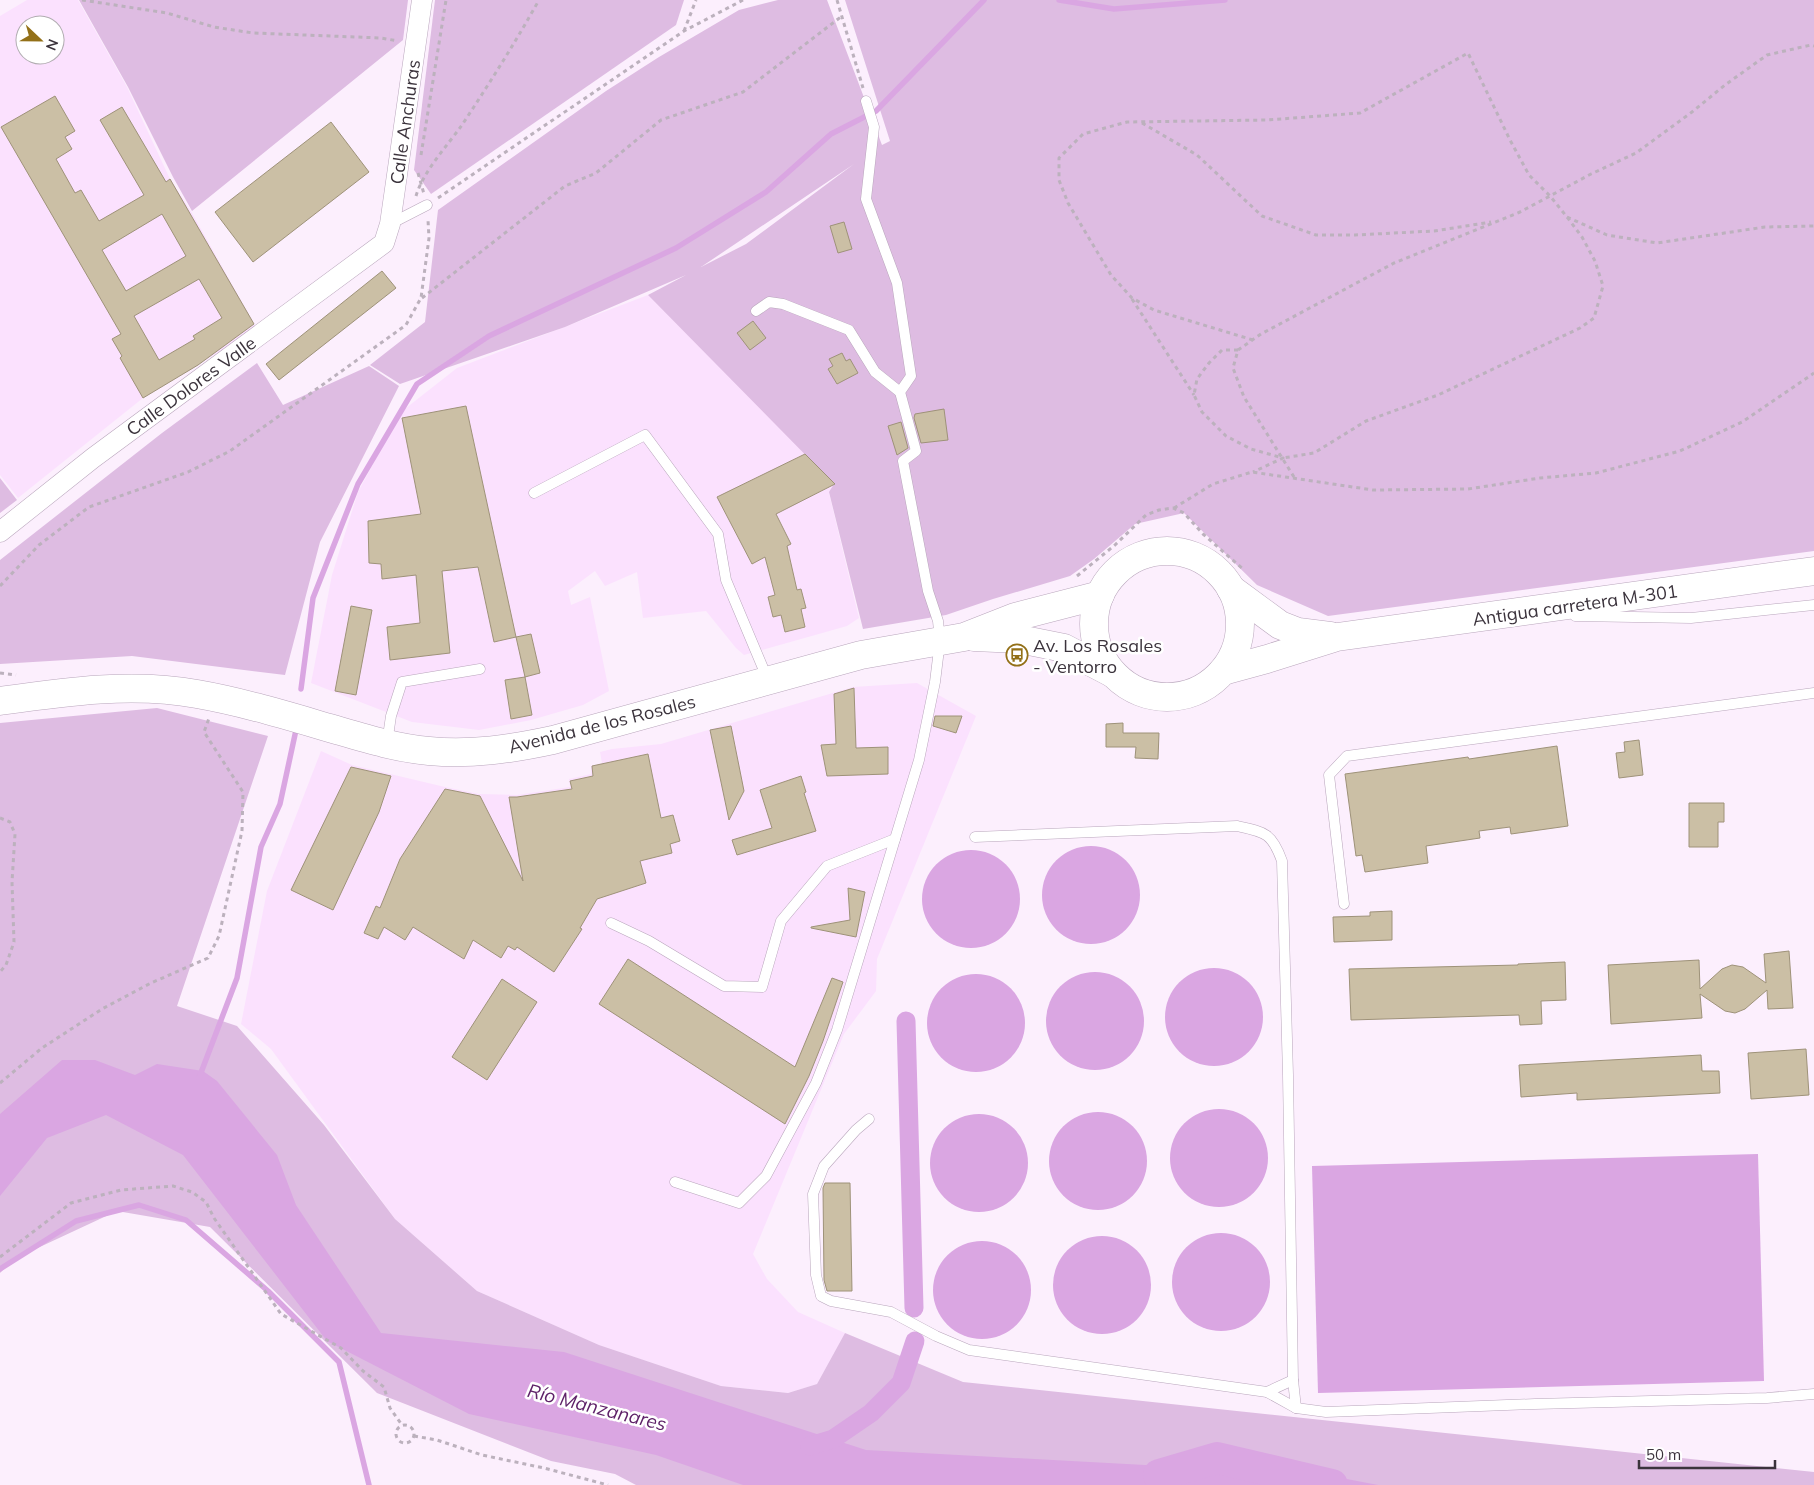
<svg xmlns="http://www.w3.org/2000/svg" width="1814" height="1485" font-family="Mulish,sans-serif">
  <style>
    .built { fill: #fbe1fe; fill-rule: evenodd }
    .green { fill: #debce2; fill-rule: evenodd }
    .water { fill: #daa6e2 }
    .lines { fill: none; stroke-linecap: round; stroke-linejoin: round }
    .stream { stroke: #daa6e2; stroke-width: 5.5 }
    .canal { stroke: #daa6e2; stroke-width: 19 }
    .river { stroke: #daa6e2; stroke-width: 32 }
    .building { fill: #cbbfa5; stroke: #9e9279; fill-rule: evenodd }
    .lane-casing { stroke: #b9a6bc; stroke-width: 11 }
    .street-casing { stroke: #b9a6bc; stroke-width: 21 }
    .secondary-casing { stroke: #b9a6bc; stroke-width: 29 }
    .path { stroke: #bcb1bd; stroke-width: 3; stroke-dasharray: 4 4; stroke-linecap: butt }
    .lane { stroke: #fff; stroke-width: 10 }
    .street { stroke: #fff; stroke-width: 20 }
    .secondary { stroke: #fff; stroke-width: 28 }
    .labels { text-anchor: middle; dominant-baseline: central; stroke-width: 5; stroke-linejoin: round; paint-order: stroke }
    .street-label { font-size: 18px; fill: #3b333c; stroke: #fff }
    .poi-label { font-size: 18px; fill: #3b333c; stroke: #fff; text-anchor: start }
    .water-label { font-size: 19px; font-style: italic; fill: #5e2168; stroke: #fff }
  </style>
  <rect width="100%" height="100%" fill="#fceffd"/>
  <g class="built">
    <path d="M27,0H78L127,87L170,179L192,213L257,329L143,398L18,498L0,475V16ZM25,25H55V55H25Z"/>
    <path d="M648,295L836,484L829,493L859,618L847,626L744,655L736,648L706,611L643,618L637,572L605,586L595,571L568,591L571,605L590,597L609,691L583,705L531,720L479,730L412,722L311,683L332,575L358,492L401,412L457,368Z"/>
    <path d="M917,683L976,716L877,959L876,991L844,1034L753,1254L767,1279L798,1312L845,1333L817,1384L788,1393L721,1386L599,1345L477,1291L395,1219L271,1049L241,1024L267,891L321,751L352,765L445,787L479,794L517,795L570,787L569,779L591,774V766L602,763L600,752L612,749L661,744L853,687Z"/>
  </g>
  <g class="green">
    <path d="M79,0H408L403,40L192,211L173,177L128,87Z"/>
    <path d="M435,0H684L676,25L431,194L414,170Z"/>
    <path d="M778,0H827L882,145L890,141L845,0H1814V551L1328,616L1257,585L1184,513L1135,524L1094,559L1070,576L993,599L946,615L863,629L829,492L834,484L648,295L686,275L565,327L400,384L370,365L425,322L438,210L606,91L659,57L739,10ZM854,164L746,244L701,267Z"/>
    <path d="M257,363L283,405L369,366L399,386L320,542L285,675L132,656L0,664V560L162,433Z"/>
    <path d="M0,478L17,500L0,513Z"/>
    <path d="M157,708L268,736L177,1006L237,1026L324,1125L395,1219L477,1291L599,1345L721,1386L788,1393L817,1384L845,1333L963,1382L1814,1472V1485H636L615,1474L551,1461L377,1393L210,1227L117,1211L14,1259L0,1273V723Z"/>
  </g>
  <g class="water">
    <circle cx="1091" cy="895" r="49"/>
    <circle cx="971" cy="899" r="49"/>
    <circle cx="1214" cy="1017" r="49"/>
    <circle cx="1095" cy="1021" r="49"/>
    <circle cx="976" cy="1023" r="49"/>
    <path d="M62,1060H95L135,1075L157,1064L203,1071L217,1081L277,1155L296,1205L381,1333L564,1352L866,1450L1182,1467L1233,1457L1378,1485H743L656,1455L469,1414L327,1341L183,1155L106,1115L47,1138L0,1196V1114Z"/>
    <circle cx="1219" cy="1158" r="49"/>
    <circle cx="1098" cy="1161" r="49"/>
    <circle cx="979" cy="1163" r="49"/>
    <path d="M1758,1154L1764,1381L1318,1393L1312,1166Z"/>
    <circle cx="1221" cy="1282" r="49"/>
    <circle cx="1102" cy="1285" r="49"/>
    <circle cx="982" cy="1290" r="49"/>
  </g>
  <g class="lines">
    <g class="stream">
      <path d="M1059,0L1114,9L1225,0"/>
      <path d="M301,689L313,598L358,484L417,384L489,336L676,248L766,192L831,134L876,111L984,0"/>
      <path d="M199,1078L237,978L261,847L280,804L296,730"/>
      <path d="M0,1269L76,1221L139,1205L186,1220L268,1291L339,1362L369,1485"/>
    </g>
    <g class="canal">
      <path d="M906,1021L914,1308"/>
      <path d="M810,1446L833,1439L871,1413L901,1383L915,1341"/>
    </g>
    <path class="river" d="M1159,1475L1217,1458L1332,1485"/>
  </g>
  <g class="building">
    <path d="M55,96L75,131L65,137L72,149L56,159L75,193L81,190L99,221L144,195L100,120L122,107L166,182L170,179L254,324L198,365L143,398L120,358L122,356L112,339L121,334L1,127ZM162,214L186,256L126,291L102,250ZM199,279L222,318L193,336L195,339L159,360L134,316Z"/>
    <path d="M331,122L369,172L253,262L215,212Z"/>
    <path d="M844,222L852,249L838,253L830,226Z"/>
    <path d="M382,271L396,288L279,380L266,364Z"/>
    <path d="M753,321L766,338L750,350L737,333Z"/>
    <path d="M842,353L846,361L850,359L858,373L837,384L828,369L833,366L829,359Z"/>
    <path d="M466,406L516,637L494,642L478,567L442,571L450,653L390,660L387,627L420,623L416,575L382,579L381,564L369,563L368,521L421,514L402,418Z"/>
    <path d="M944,409L948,440L921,443L914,418L915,414Z"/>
    <path d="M901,422L908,448L897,455L888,426Z"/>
    <path d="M805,454L835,484L776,514L791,544L787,546L797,590L801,589L806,608L801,609L805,627L785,632L781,615L773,617L768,597L775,595L765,557L752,564L717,497Z"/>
    <path d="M351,606L372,610L356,695L335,691Z"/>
    <path d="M531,634L540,673L525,677L516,637Z"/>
    <path d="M525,677L532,715L511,719L505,680Z"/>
    <path d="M854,688L856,748L888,747V774L827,776L821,745L836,744L834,694Z"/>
    <path d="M935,716H962L956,733L933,726Z"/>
    <path d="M1123,723V733H1159L1158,759L1135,758L1136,747H1106V724Z"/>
    <path d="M731,726L744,791L729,820L710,730Z"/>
    <path d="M1639,740L1643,775L1619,778L1616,753L1625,752L1624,742Z"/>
    <path d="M1557,746L1568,826L1511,834L1510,827L1479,831L1480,838L1426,846L1428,863L1365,872L1362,855L1356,856L1345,774L1468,757L1469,759Z"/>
    <path d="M648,754L661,818L673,815L680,841L670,844L672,853L640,861L646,883L597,899L580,928L582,929L554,972L517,947L515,950L508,946L501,958L473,940L464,959L413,927L405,940L384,927L378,939L364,933L376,906L380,908L400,859L445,789L480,796L523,881L509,797H517L572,789L570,781L593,776L592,766Z"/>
    <path d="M351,767L391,776L379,812L333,910L291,890Z"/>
    <path d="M801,776L806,792L804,793L816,831L737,855L732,840L772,828L760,790Z"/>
    <path d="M1689,803H1724V822H1718V847H1689Z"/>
    <path d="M848,888L865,892L856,937L811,928V927L850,920Z"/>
    <path d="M1392,911V940L1334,942L1333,917L1370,916V912Z"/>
    <path d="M1789,951L1793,1008L1768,1009L1767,990L1745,1009L1735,1013L1725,1011L1700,994L1702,1018L1611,1024L1608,965L1699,960L1700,989L1722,969L1732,965L1743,967L1766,983L1764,954Z"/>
    <path d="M628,959L795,1067L832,978L843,982L823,1041L809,1076L785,1124L599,1004Z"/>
    <path d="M1565,962L1566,1000L1541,1001L1542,1024L1520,1025L1519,1015L1351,1020L1349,969L1518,965V964Z"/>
    <path d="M502,979L537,1002L487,1080L452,1057Z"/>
    <path d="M1806,1049L1809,1095L1751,1099L1748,1053Z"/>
    <path d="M1701,1055L1702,1071H1719L1720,1093L1577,1100V1093L1521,1097L1519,1065Z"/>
    <path d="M825,1183H850L852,1291H827L824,1280L823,1188Z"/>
  </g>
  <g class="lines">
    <g class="lane-casing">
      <g id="lane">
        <path d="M390,224L427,205"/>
        <path d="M756,311L769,302L783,304L849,330L875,372L900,392"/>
        <path d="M534,493L645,435L718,534L726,580L768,680"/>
        <path d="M1575,616L1691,618L1814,605"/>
        <path d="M387,743L391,716L402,682L480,669"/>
        <path d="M975,837L1237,826C1265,832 1272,833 1282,861L1288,1075L1293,1380L1267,1392"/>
        <path d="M1344,904L1329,775L1347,756L1814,693"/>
        <path d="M611,923L649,941L724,986L762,987L781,921L827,866L895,839"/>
        <path d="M869,1119L856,1130L824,1166L813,1194L816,1275L821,1296L831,1301L891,1312L936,1336L969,1350L1267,1392L1296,1408L1326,1412L1535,1404L1767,1398L1814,1394"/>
        <path d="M675,1182L739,1203L766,1176L816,1083L837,1030L919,760L935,682L940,641L938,621L928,591L903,461L916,451L900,392L911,376L897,283L866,199L874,127L866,101"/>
        <path d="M1293,1380L1296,1408"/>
      </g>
    </g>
    <g class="street-casing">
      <path id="street" d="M0,532L93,458L384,243L390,224L422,0"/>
    </g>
    <g class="secondary-casing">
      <g id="secondary">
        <circle cx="1167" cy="624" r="73"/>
        <path d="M1231,589L1280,625L1298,632L1330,636"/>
        <path d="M974,637L1019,639L1064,648L1112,673"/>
        <path d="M1223,671L1267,659L1337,637L1814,571"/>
        <path d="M0,701C64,692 132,682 197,694C243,702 288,716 333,729C364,738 396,748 429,751C471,755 511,749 553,740L861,655L964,637L1015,617L1100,595"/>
      </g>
    </g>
    <g class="path">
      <path d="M82,0L167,13L214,27L253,33L381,38L398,41"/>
      <path d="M837,0L863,88"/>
      <path d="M684,31L696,0"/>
      <path d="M1142,123L1197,155L1262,216L1316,235H1355L1434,231L1491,222"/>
      <path d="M421,155L446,0"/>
      <path d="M418,173L424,194"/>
      <path d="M416,196C423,172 447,146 462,125C489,84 515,43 539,0"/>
      <path d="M438,198L684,31L743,0"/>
      <path d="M1567,217L1607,235L1657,243L1765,227L1814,226"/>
      <path d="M422,298L565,186L596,173L661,120L743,92L842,16"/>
      <path d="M1132,299L1194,395"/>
      <path d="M1253,340L1154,310L1132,298L1111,275L1068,203L1059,180V158L1083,134L1127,122L1267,120L1360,113L1468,53L1510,140L1529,175L1550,196L1567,217L1582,237L1595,261L1603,286L1594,318L1580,328L1438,395L1366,421L1314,453L1283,458"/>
      <path d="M1238,350H1222L1209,363L1197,379L1194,395L1202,412L1226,436L1251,449L1283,458L1253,472"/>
      <path d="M1294,477L1244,397L1233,368L1238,350L1261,334L1394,263L1520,212L1591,174L1636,153L1692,112L1725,85L1767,55L1811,45L1814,46"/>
      <path d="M1174,508L1213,484L1252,472L1373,490L1468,489L1540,478L1596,473L1680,451L1742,422L1814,373"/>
      <path d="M1077,576L1115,545L1146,515L1159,510L1173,508L1184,513L1203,534L1243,569"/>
      <path d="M0,586L39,545L89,507L188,472L230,451L406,325L421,298L429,238L428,220"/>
      <path d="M0,673L16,675"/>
      <path d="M0,818L10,822L15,834L12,882L14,942L6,965L0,972"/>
      <path d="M0,1083L42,1048L102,1009L151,983L208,958L219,936L242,831L243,792L204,732L209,718"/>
      <path d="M0,1257L71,1203L121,1190L173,1186L192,1192L206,1202L214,1218L281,1314L341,1348L363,1371L384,1387L390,1408L402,1425"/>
      <circle cx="405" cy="1434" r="9"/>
      <path d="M414,1436L437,1440L482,1455L544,1468L608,1485"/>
    </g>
    <use href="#lane" class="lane"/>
    <use href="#street" class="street"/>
    <use href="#secondary" class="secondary"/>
  </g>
  <defs>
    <g id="bus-ring" transform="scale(1.125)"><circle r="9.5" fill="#fff" stroke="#937018" stroke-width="1.5"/><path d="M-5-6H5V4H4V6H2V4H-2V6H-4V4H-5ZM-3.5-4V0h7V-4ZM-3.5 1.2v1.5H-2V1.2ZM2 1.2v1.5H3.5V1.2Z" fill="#937018"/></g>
  </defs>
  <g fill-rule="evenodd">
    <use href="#bus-ring" x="1017" y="655"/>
  </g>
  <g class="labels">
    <g class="street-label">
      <text transform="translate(405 122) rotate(-82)">Calle Anchuras</text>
      <text transform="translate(191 386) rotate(-36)">Calle Dolores Valle</text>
      <text transform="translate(1575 605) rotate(-8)">Antigua carretera M-301</text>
      <text transform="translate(602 724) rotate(-14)">Avenida de los Rosales</text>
    </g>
    <g class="poi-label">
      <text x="1033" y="645">Av. Los Rosales<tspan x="1033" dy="21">- Ventorro</tspan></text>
    </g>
    <g class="water-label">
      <text transform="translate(597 1407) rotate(14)">Río Manzanares</text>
    </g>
  </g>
  <g transform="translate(40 40) rotate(112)"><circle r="24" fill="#ffffff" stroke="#b1adb1"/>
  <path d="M0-4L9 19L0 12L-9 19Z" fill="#937018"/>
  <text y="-8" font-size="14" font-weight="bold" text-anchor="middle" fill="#3b333c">N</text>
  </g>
  <path d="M1639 1460v8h136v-8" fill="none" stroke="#3b333c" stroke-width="2.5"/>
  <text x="1646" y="1460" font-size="15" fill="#3b333c" stroke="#ffffff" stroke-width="4" paint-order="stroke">50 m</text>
</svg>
